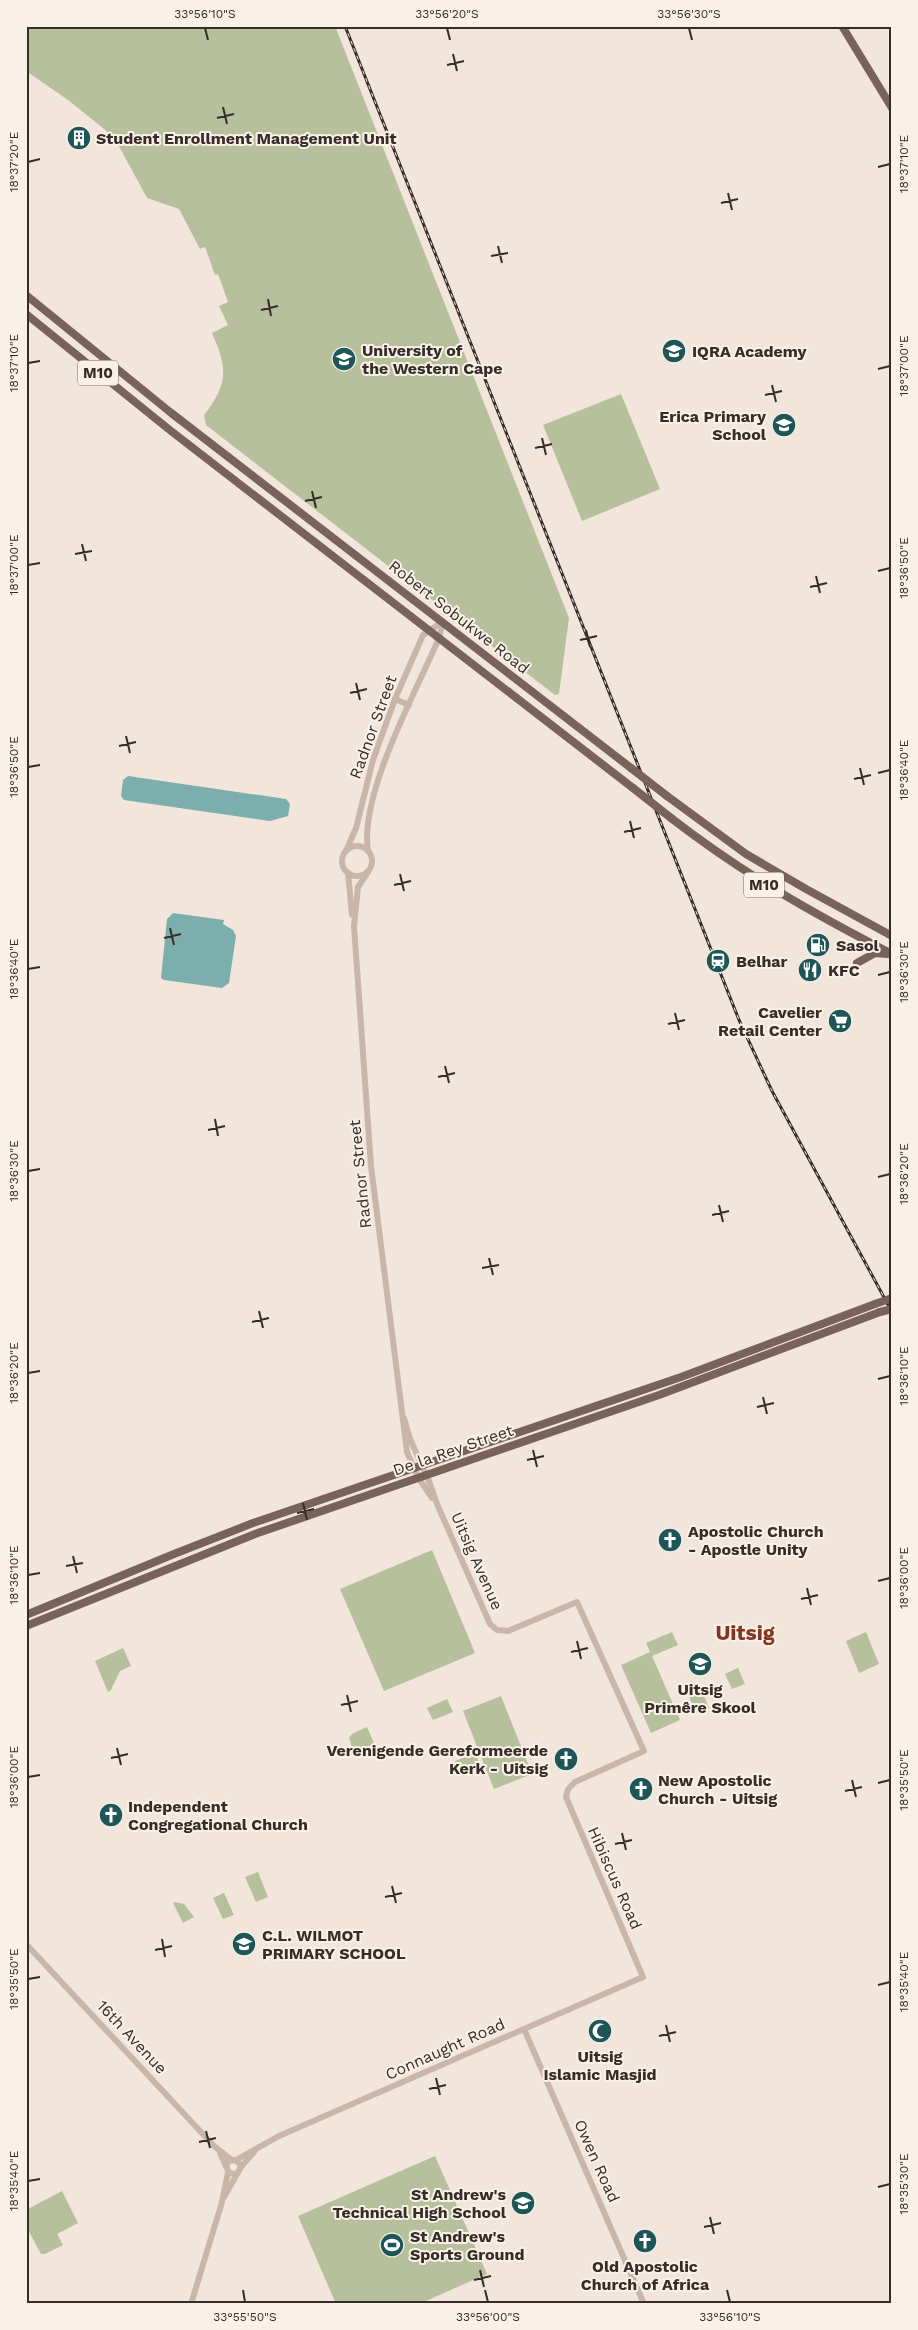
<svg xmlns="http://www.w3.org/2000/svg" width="918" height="2330" font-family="'Work Sans',sans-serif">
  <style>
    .green { fill: #b6c09c }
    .water { fill: #7caeae }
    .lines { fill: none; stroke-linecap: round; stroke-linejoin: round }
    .minor { stroke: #c9b6a8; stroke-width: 6 }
    .major { stroke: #78625a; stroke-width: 8 }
    .rail-casing { stroke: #362c28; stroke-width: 3 }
    .rail { stroke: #f9f1e8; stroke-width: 1; stroke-dasharray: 4; stroke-linecap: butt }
    .major-bridge { stroke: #78625a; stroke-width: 8 }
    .ticks { fill: none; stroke: #362c28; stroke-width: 2 }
    .labels { text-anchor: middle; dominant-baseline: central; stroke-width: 4; stroke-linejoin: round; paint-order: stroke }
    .shield { fill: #f9f1e8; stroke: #706762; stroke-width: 1 }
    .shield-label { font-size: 15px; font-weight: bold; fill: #362c28 }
    .poi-label { font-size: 16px; font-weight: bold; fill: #362c28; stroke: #f9f1e8; text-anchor: start }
    .street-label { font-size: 16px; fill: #362c28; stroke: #f9f1e8 }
    .district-label { font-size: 21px; font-weight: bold; fill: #843623; stroke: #f9f1e8 }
    .neatline { fill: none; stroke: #362c28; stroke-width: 2 }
    .ticks-label { font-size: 12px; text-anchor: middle; fill: #362c28 }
  </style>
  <rect width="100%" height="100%" fill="#f2e6dc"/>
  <g class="green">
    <path d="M26,26H335L569,618L559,694L555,695L206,425L204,415C228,384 228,369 212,333L228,325L219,306L228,302L218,274L215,275L205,247L200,249L179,209L147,198L114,137L68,100L26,71Z"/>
    <path d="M621,394L660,489L582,521L543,425Z"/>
    <path d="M432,1550L475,1653L384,1691L340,1589Z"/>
    <path d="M672,1632L678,1645L652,1656L680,1720L651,1733L621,1665L650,1652L646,1643Z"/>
    <path d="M866,1632L879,1664L859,1673L846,1641Z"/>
    <path d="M123,1648L131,1666L120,1671L111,1690L108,1692L95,1661Z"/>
    <path d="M738,1668L745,1684L732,1689L725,1674Z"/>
    <path d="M700,1689L697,1692L699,1697L704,1696L709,1708L696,1713L688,1694Z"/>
    <path d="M501,1696L532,1774L494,1789L463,1711Z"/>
    <path d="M447,1699L453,1712L433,1720L427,1708Z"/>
    <path d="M367,1727L377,1750L371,1753L366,1750L362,1753L357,1749L353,1750L349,1738L352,1734Z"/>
    <path d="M475,1753L480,1765L460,1774L455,1761Z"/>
    <path d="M258,1872L268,1897L256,1902L245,1877Z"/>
    <path d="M224,1893L234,1915L223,1919L213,1898Z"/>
    <path d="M175,1902L184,1904L194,1917L183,1923L173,1903Z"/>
    <path d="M435,2156L487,2274L419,2304H336L298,2216Z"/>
    <path d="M62,2191L78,2223L57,2234L63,2245L45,2254H41L26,2226V2210Z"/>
  </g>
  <g class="water">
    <path d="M128,776L286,799L290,804L288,816L270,821L124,800L121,796L123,780Z"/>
    <path d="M173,913L224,920L223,924L233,930L236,936L229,983L222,988L164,980L161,978L167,919Z"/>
  </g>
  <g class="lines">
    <g class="minor">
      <path d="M395,699L409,705"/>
      <circle cx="357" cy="861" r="15"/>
      <path d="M346,851L356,828L373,760L395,699L423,635L442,622"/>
      <path d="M368,851C359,794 416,692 439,638L443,622"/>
      <path d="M368,872L358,887L354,926L371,1166L407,1452L418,1477L432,1498"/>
      <path d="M348,873L352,915"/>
      <path d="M26,1944L214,2146L232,2160"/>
      <path d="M524,2029L644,2304"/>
      <path d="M220,2153L229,2173L237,2174L241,2167L239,2163L234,2160L229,2161L226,2166"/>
      <path d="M236,2160L279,2136L643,1977L566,1797L568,1789L575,1782L644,1751L577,1602L508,1631L497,1630L490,1624L437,1504L429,1481L410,1439L404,1418"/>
      <path d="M241,2167L254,2152"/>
      <path d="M224,2197L237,2174"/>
      <path d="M191,2304L222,2202L228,2172"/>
    </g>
    <g class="major">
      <path d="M842,26L892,108"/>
      <path d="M26,295L170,412L631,768"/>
      <path d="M26,314L171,431L633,788"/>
      <path d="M667,796L746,854L806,889L892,936"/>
      <path d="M671,818C742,873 812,913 892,954"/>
      <path d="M857,963L875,953L887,954"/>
      <path d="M26,1615L174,1554L253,1523L681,1377L875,1304"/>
      <path d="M26,1626L255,1534L659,1395L880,1312"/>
    </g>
    <g class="rail-casing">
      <path id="rail" d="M345,26L739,1020L772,1091L892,1312"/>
    </g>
    <use href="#rail" class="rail"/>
    <g class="major-bridge">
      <path d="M631,768L667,796"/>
      <path d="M633,788L671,818"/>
      <path d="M875,1304L892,1298"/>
      <path d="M880,1312L892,1309"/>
    </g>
  </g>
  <path class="ticks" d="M205,28L208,40M447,28L450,40M689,28L692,40M453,54L457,71M447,65L464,61M223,107L227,124M217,118L234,114M28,162L40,159M878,167L890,164M728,193L732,210M721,203L738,199M498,246L502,263M491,256L508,253M268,299L271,316M261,310L278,306M28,363L40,361M878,369L890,366M772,385L776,402M765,395L782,391M542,438L546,455M535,448L552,444M312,491L316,508M305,501L322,497M82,544L86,561M75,554L92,551M28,565L40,563M878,571L890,568M816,576L820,593M810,587L827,583M586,630L590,647M580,640L597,636M356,683L360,700M350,693L367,689M126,736L130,753M119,746L136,742M28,767L40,765M860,768L864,785M878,773L890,770M854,779L871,775M630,821L634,838M624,832L641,828M400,874L404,891M394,885L411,881M170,928L174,945M164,938L181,934M28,969L40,967M878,975L890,972M675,1013L679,1030M668,1024L685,1020M445,1066L449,1083M438,1077L455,1073M215,1119L218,1136M208,1130L225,1126M28,1171L40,1169M878,1177L890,1174M719,1205L723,1222M712,1215L729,1211M489,1258L493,1275M482,1268L499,1265M259,1311L263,1328M252,1322L269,1318M28,1373L40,1371M878,1379L890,1376M763,1397L767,1414M757,1407L774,1403M533,1450L537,1467M527,1460L544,1456M303,1503L307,1520M297,1513L314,1509M73,1556L77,1573M66,1566L83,1563M28,1575L40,1573M878,1581L890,1578M807,1588L811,1605M801,1599L818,1595M577,1641L581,1659M571,1652L588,1648M347,1695L351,1712M341,1705L358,1701M117,1748L121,1765M111,1758L128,1754M28,1777L40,1775M852,1780L856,1797M878,1783L890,1780M845,1791L862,1787M622,1833L626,1850M615,1844L632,1840M392,1886L396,1903M385,1897L402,1893M162,1939L165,1957M155,1950L172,1946M28,1979L40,1977M878,1985L890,1982M666,2025L670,2042M659,2036L676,2032M436,2078L440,2095M429,2089L446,2085M206,2131L210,2148M199,2142L216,2138M28,2181L40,2179M878,2187L890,2184M710,2217L714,2234M704,2227L721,2223M480,2270L484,2287M474,2280L491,2276M243,2290L245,2302M485,2290L488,2302M727,2290L730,2302"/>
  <defs>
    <g id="building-disc" transform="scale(1.25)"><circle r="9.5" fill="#1e5657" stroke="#f9f1e8"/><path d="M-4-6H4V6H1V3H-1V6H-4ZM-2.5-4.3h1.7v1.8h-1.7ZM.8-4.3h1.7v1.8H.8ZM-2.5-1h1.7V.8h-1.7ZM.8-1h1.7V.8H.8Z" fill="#fff"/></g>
    <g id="school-disc" transform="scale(1.25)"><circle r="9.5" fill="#1e5657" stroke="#f9f1e8"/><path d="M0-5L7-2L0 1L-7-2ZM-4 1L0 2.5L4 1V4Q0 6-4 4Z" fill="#fff"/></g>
    <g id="university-disc" transform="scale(1.25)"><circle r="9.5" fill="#1e5657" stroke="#f9f1e8"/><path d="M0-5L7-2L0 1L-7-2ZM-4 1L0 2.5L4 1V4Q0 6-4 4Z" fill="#fff"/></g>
    <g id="fuel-disc" transform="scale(1.25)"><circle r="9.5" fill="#1e5657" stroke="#f9f1e8"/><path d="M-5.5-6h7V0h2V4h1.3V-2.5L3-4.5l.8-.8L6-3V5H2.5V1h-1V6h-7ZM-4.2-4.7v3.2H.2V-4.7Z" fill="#fff"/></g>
    <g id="station-disc" transform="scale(1.25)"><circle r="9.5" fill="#1e5657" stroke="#f9f1e8"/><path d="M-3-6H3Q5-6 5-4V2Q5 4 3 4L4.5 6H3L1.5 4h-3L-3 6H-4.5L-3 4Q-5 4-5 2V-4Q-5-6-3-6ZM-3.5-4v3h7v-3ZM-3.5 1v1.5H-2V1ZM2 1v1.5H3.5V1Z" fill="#fff"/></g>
    <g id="restaurant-disc" transform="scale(1.25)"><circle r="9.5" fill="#1e5657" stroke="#f9f1e8"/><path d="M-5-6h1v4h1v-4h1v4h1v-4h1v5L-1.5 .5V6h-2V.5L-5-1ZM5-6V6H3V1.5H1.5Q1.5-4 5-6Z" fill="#fff"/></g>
    <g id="supermarket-disc" transform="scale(1.25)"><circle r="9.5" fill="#1e5657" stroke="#f9f1e8"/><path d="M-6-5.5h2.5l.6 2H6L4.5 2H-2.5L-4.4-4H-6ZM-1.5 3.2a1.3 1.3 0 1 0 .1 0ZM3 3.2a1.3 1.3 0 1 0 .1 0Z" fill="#fff"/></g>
    <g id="church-disc" transform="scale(1.25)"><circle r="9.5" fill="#1e5657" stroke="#f9f1e8"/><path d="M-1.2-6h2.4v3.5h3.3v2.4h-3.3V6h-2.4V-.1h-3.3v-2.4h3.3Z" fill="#fff"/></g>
    <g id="mosque-disc" transform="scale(1.25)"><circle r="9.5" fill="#1e5657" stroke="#f9f1e8"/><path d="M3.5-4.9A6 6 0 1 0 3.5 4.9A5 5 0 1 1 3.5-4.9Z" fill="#fff"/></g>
    <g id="stadium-disc" transform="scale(1.25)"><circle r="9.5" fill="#1e5657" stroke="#f9f1e8"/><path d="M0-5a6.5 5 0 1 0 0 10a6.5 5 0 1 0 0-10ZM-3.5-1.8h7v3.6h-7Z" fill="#fff"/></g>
  </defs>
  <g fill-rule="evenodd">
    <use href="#building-disc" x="79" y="138"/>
    <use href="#school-disc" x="674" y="351"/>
    <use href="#university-disc" x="344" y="359"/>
    <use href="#school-disc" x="784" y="425"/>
    <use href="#fuel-disc" x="818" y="945"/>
    <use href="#station-disc" x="718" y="961"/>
    <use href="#restaurant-disc" x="810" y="970"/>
    <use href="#supermarket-disc" x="840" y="1021"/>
    <use href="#church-disc" x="670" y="1540"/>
    <use href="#school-disc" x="700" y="1664"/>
    <use href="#church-disc" x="566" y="1759"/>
    <use href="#church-disc" x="641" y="1789"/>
    <use href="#church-disc" x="111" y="1815"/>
    <use href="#school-disc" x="244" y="1944"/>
    <use href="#mosque-disc" x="600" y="2031"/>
    <use href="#school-disc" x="523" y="2203"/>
    <use href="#church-disc" x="645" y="2241"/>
    <use href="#stadium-disc" x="392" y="2245"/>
  </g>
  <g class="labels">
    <g class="shield">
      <rect x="78" y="360.5" width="40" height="25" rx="4"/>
      <rect x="744" y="872.5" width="40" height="25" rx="4"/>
    </g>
    <g class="shield-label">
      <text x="98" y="373">M10</text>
      <text x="764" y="885">M10</text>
    </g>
    <g class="poi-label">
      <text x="96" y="138">Student Enrollment Management Unit</text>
      <text x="362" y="350">University of<tspan x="362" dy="18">the Western Cape</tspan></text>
      <text x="692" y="351">IQRA Academy</text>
      <text x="766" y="416" text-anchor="end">Erica Primary<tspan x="766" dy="18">School</tspan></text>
      <text x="836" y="945">Sasol</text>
      <text x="736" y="961">Belhar</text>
      <text x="828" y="970">KFC</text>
      <text x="822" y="1012" text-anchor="end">Cavelier<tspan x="822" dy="18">Retail Center</tspan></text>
      <text x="688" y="1531">Apostolic Church<tspan x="688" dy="18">- Apostle Unity</tspan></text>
      <text x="700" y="1689" text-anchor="middle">Uitsig<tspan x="700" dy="18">Primêre Skool</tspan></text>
      <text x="548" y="1750" text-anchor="end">Verenigende Gereformeerde<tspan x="548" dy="18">Kerk - Uitsig</tspan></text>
      <text x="658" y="1780">New Apostolic<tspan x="658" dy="18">Church - Uitsig</tspan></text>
      <text x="128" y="1806">Independent<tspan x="128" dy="18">Congregational Church</tspan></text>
      <text x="262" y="1935">C.L. WILMOT<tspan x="262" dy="18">PRIMARY SCHOOL</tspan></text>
      <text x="600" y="2056" text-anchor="middle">Uitsig<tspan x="600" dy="18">Islamic Masjid</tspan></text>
      <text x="506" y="2194" text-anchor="end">St Andrew's<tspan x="506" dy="18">Technical High School</tspan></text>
      <text x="410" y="2236">St Andrew's<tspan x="410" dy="18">Sports Ground</tspan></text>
      <text x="645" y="2266" text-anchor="middle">Old Apostolic<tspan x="645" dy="18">Church of Africa</tspan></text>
    </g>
    <g class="street-label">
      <text transform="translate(459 617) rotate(38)">Robert Sobukwe Road</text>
      <text transform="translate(373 727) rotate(-70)">Radnor Street</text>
      <text transform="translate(360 1174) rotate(-96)">Radnor Street</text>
      <text transform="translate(453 1450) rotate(-19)">De la Rey Street</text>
      <text transform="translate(477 1561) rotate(66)">Uitsig Avenue</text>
      <text transform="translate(615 1878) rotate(66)">Hibiscus Road</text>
      <text transform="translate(132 2037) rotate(47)">16th Avenue</text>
      <text transform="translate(445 2049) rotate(-24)">Connaught Road</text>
      <text transform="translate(597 2161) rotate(66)">Owen Road</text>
    </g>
    <g class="district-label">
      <text x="745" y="1632">Uitsig</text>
    </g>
  </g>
  <rect width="918" height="2330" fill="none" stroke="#f9f1e8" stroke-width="55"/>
  <rect x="28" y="28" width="862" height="2274" class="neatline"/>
  <g class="ticks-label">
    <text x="205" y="18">33°56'10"S</text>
    <text x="447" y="18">33°56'20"S</text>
    <text x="689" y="18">33°56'30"S</text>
    <text transform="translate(14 162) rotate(-90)" y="4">18°37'20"E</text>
    <text transform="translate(904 164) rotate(-90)" y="4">18°37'10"E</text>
    <text transform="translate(14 363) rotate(-90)" y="4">18°37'10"E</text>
    <text transform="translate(904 366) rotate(-90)" y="4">18°37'00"E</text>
    <text transform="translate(14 565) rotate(-90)" y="4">18°37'00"E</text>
    <text transform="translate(904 568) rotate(-90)" y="4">18°36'50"E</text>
    <text transform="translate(14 767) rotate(-90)" y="4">18°36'50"E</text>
    <text transform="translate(904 770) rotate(-90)" y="4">18°36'40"E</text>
    <text transform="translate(14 969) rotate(-90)" y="4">18°36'40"E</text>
    <text transform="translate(904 972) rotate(-90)" y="4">18°36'30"E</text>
    <text transform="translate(14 1171) rotate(-90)" y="4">18°36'30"E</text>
    <text transform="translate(904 1174) rotate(-90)" y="4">18°36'20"E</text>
    <text transform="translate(14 1373) rotate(-90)" y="4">18°36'20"E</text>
    <text transform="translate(904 1376) rotate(-90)" y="4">18°36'10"E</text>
    <text transform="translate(14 1575) rotate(-90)" y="4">18°36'10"E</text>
    <text transform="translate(904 1578) rotate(-90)" y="4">18°36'00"E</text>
    <text transform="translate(14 1777) rotate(-90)" y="4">18°36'00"E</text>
    <text transform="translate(904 1780) rotate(-90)" y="4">18°35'50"E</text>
    <text transform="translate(14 1979) rotate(-90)" y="4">18°35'50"E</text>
    <text transform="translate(904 1982) rotate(-90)" y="4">18°35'40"E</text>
    <text transform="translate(14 2181) rotate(-90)" y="4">18°35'40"E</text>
    <text transform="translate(904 2184) rotate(-90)" y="4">18°35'30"E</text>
    <text x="245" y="2321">33°55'50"S</text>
    <text x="488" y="2321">33°56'00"S</text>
    <text x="730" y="2321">33°56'10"S</text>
  </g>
</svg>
